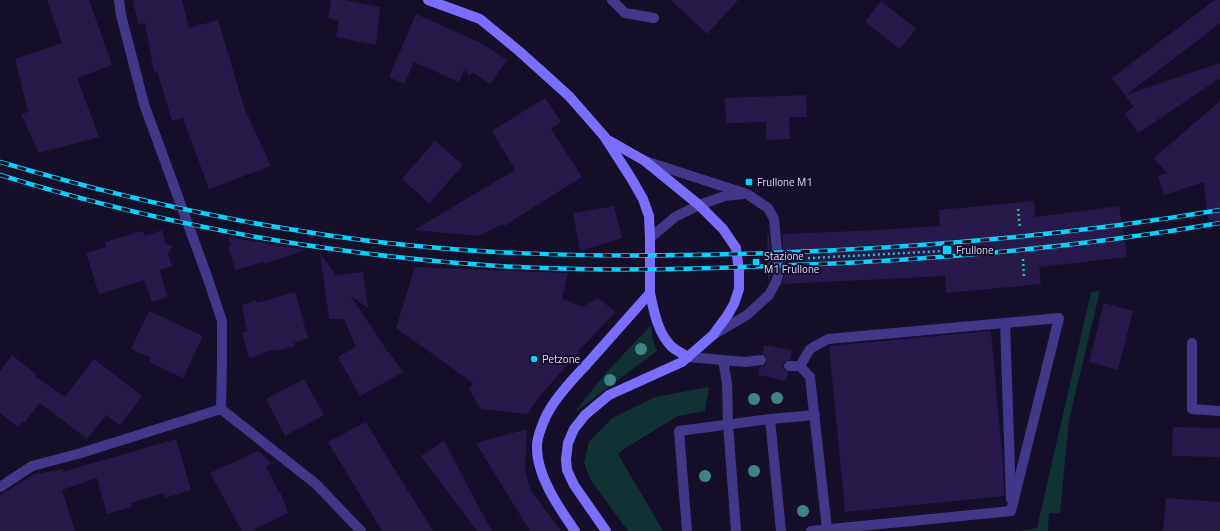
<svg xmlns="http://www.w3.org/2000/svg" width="1220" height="531" font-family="'Titillium Web',sans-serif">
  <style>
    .green { fill: #113233 }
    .building { fill: #271a4a }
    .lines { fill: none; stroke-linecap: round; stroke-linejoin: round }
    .path { stroke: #2abebf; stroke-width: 2.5; stroke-dasharray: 2 3; stroke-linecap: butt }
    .service { stroke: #41388a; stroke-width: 10 }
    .minor { stroke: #41388a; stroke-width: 10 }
    .secondary { stroke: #7b6dff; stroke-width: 10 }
    .rail-casing { stroke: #02d4ff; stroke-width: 4.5 }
    .rail { stroke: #150f29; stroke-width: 3; stroke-dasharray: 9; stroke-linecap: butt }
    .tree { fill: #3c8583 }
    .poi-dot { fill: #02d4ff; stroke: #150f29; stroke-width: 1.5 }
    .labels { text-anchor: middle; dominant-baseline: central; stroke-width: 4; stroke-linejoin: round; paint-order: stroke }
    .poi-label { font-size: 11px; fill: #ded6ff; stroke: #150f29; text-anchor: start }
  </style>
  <rect width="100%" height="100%" fill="#150f29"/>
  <g class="green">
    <path d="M1100,291L1069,420L1060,513H1049L1048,531H1020L1037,528L1091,292Z"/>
    <path d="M651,325L653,341L657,351L574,413L605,374Z"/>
    <path d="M709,387L705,411L678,416L624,449L618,454L663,531H628L590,479L584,462L589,442L612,418L655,397Z"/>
  </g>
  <g class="building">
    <path d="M47,0H89L112,65L77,78L99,137L39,153L21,114L28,112L15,59L62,43Z"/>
    <path d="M133,0H182L189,28L218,20L245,110L271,166L209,189L183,118L172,121L157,71L154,72L145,23L138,24Z"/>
    <path d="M331,0H345L380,7L376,45L336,37L339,21L328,18Z"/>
    <path d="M671,0H738L707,34Z"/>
    <path d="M1215,0H1220V23L1126,95L1220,63V78L1138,133L1125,114L1134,107L1112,78Z"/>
    <path d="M881,1L916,29L900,49L865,22Z"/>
    <path d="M416,14L481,43L507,60L490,84L472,72L470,75L464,70L459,82L414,62L404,84L389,77Z"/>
    <path d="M806,95L807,117H789L790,139L766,140V122L726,123L725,98Z"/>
    <path d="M545,98L561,122L551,129L582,177L504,226L503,224L478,236L414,230L515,170L492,131Z"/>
    <path d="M1220,101V220L1208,221L1204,182L1164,195L1158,176L1167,173L1154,158Z"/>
    <path d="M435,141L463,165L429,203L402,179Z"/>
    <path d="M1034,201L1035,217L1119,206L1127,257L1039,267L1041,284L946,293L945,276L782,284L785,271L782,234L858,231L940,226L939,210Z"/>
    <path d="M614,206L622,238L580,251L573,213Z"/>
    <path d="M162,230L165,243L172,246L168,254L172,266L160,270L167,297L152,302L144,280L99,294L86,253L106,247L105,242L143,231L145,236Z"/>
    <path d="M767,234H769L772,271L768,283Z"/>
    <path d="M228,237L305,250L264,264L263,262L235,270L228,246L231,245Z"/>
    <path d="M320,253L336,275L363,272L368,308L350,295L383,344L388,353V351L403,372L360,396L338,357L356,347L344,319H329Z"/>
    <path d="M415,267L568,273L562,298L582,307L598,298L616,312L579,350L580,351L544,391L527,414L481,409L469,389L473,383L396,328Z"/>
    <path d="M295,292L308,338L294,343L295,346L277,351L276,349L249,358L242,333L247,331L242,305L256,300L257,303Z"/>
    <path d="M1104,303L1133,311L1118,370L1089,362Z"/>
    <path d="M149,311L203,336L183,378L149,362L151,358L131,349Z"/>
    <path d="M991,331L1003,465L1004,496L845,512L829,346Z"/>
    <path d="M764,345L792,350L790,360L785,361L783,366L784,370L788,372L786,381L758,375L760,367L765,365L767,362L766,356L762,354Z"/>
    <path d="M12,355L36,374L35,376L65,397L94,359L142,396L120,425L106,415L87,439L40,403L24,423L23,421L18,427L0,413V371Z"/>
    <path d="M304,379L324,415L285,436L266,399Z"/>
    <path d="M366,422L388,459L433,531H382L328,442Z"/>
    <path d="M1173,427L1220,428V457L1172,456Z"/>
    <path d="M527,429L525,468L528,482L532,492L561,531H530L476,443Z"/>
    <path d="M176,439L191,490L165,498L164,493L131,503L132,507L107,514L97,478L62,490L75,531H0V495L35,474L64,469L62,472Z"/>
    <path d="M444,441L477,504L492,531H477L421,456Z"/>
    <path d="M258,451L272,463L266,466L279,493L281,494L288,513L251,531H242L210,473Z"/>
    <path d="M1166,498L1220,502V531H1163Z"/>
  </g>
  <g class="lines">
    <g class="path">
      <path d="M1018,209L1020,228"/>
      <path d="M793,259L943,251"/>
      <path d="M1023,259L1024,279"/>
    </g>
    <g class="service">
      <path d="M612,0L625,13L654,18"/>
      <path d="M645,161L747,194L768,208L774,219L779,272L776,282L769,295L747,315L713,335"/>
      <path d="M650,238L675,217L699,205L725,196L743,194"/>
      <path d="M1005,323L1011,499"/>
      <path d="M1192,343V409L1220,411"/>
      <path d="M688,357L745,362L761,360"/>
      <path d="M723,360L727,383L728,424L736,531"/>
      <path d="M789,366H800L810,377L827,529"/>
      <path d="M800,366L810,349L828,339L1059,318L1011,511L811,531"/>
      <path d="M0,487L32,466L81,453L221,409L222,362V321L208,279L144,104L121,15L119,0"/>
      <path d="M687,531L679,431L770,419"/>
      <path d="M781,531L770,419L815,415"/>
    </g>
    <path class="minor" d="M221,409L316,484L361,531"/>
    <g class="secondary">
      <path d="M428,0L480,19L519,51L569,96L604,136L631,178L643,199L649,216L650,238V293C629,317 608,340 587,364C574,378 560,392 550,409C545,417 537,436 537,446C536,475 559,508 575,531"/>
      <path d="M650,293C654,312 658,334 672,347C677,351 683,354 688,357"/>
      <path d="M606,531L574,485L567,470L566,459L568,443L574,429L585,415L609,395L682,362L713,335L727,316L734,304L739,289V271L736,248L723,229L699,205L645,161L608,140"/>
    </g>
    <g class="rail-casing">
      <g id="rail">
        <path d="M0,162C101,192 203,216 307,232C448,255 591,258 733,254C896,250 1059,237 1220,210"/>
        <path d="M0,175C161,225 330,255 498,266C597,272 697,269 795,265C938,260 1080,247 1220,223"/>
      </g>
    </g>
    <use href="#rail" class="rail"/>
  </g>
  <g class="tree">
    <circle cx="641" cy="349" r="6"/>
    <circle cx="610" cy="380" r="6"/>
    <circle cx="777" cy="398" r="6"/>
    <circle cx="754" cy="399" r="6"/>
    <circle cx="754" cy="471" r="6"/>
    <circle cx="705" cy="476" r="6"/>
    <circle cx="803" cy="511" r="6"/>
  </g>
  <g class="poi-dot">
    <rect x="745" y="178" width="8" height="8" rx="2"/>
    <rect x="942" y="245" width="10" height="10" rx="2"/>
    <rect x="752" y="258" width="8" height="8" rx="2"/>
    <circle cx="534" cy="359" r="4"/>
  </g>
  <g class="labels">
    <g class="poi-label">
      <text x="757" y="182">Frullone M1</text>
      <text x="956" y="250">Frullone</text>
      <text x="764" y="256">Stazione<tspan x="764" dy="13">M1 Frullone</tspan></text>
      <text x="542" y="359">Petzone</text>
    </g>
  </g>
</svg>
